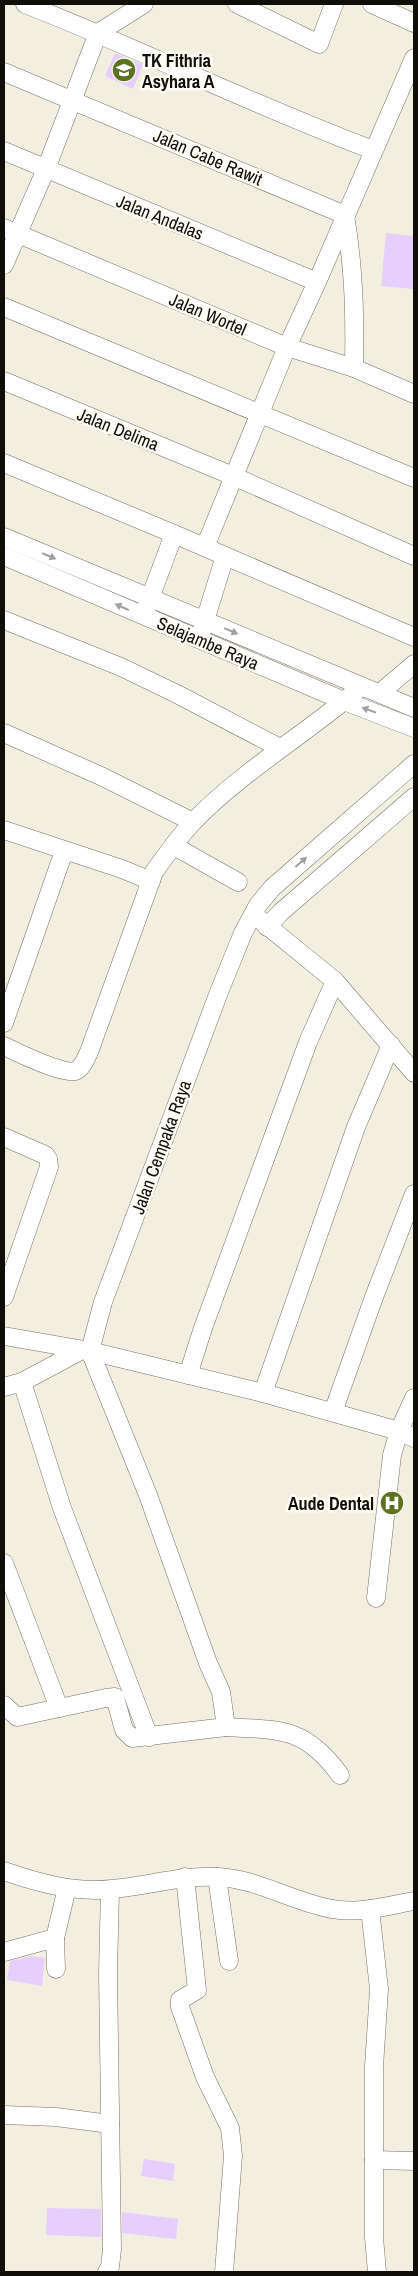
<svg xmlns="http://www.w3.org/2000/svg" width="418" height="2276" font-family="'Archivo Narrow',sans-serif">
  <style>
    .building { fill: #e6cffd }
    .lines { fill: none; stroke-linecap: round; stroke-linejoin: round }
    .street-casing { stroke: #757163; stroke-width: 19 }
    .street { stroke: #fff; stroke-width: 18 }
    .oneway { fill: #9f9f9d }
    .labels { text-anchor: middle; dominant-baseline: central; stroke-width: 5; stroke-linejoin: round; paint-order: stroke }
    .poi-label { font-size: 18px; font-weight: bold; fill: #0f0e09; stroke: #fffcf3; text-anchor: start }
    .street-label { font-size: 18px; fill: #0f0e09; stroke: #fffcf3 }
  </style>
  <rect width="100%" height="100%" fill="#f3efe0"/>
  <g class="building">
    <path d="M115,53L143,65L133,89L105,76Z"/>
    <path d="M386,233L414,236L413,289L381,286Z"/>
    <path d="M31,1956L45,1958L42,1986L7,1980L10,1961Z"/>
    <path d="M144,2159L175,2164L173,2181L141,2176Z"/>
    <path d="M47,2208L101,2209V2237L46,2235Z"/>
    <path d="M122,2212L178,2219L176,2239L122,2233Z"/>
  </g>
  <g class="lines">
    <g class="street-casing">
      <g id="street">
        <path d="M25,4C142,50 255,106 373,150"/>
        <path d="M237,4L319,44L334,4"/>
        <path d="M372,4L414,23"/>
        <path d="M4,72L345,215C354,269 355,314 354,368"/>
        <path d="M4,151L317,282"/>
        <path d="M4,228L287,347L354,368L414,394"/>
        <path d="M4,265L46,169L98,33L144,4"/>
        <path d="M4,307L414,478"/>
        <path d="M4,381L233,476L414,556"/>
        <path d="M4,463L174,534"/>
        <path d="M4,537L414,708"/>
        <path d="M205,547L287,347L317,282L414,58"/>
        <path d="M4,556L344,701L414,728"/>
        <path d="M225,556L414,637"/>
        <path d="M146,609L174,534L225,556L202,630"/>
        <path d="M4,620L121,667L177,694L280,748"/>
        <path d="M380,693L414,664"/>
        <path d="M4,733L103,777L193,822"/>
        <path d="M4,830L122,869L151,881"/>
        <path d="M174,846L238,882"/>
        <path d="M254,915L335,981L414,1073"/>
        <path d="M267,927L281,912L414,797"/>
        <path d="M4,1023L64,851"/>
        <path d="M4,1046C16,1052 64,1075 75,1071C82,1069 86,1058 89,1052L154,872C166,855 178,838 192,823C242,771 306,734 361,687"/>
        <path d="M4,1137L45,1155L48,1159L49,1167L4,1297"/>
        <path d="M4,1336L90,1351L263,1393L399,1431L414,1438"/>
        <path d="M188,1375L203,1328L308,1042L335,981"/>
        <path d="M22,1382L62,1508L149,1737"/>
        <path d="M4,1387L22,1382L80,1351"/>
        <path d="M263,1393L356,1127L391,1045"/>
        <path d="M333,1412L374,1297L414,1194"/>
        <path d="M4,1563L59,1708"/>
        <path d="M376,1598L392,1455L399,1431L414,1398"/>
        <path d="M4,1705L17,1717L106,1698L115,1697L124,1730L132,1738L226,1727L221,1692L208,1663L148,1495L90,1351L103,1302L219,992L243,933L258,905L272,888L414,764"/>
        <path d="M226,1727C281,1730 305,1727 340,1775"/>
        <path d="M4,1871C38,1883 75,1893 112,1889C147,1886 182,1875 218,1877C256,1879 290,1900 327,1908C356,1915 386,1906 414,1901"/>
        <path d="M185,1877L197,1990L180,2000V2007L205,2077L230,2128L233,2156L224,2272"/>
        <path d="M217,1877L229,1961"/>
        <path d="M370,1909L379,1989L374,2067V2237L377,2272"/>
        <path d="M4,1952L55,1938"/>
        <path d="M56,1969L55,1938L67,1888"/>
        <path d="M4,2115L56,2117L110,2124"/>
        <path d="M374,2160L414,2161"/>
        <path d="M107,2272L110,2267L112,2249L108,1973L110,1890"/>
      </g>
    </g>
    <use href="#street" class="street"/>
  </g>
  <defs><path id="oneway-solid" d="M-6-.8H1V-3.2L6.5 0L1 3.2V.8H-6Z" transform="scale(1.25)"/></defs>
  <g class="oneway">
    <use href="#oneway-solid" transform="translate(49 556) rotate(23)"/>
    <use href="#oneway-solid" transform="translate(122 607) rotate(-156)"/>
    <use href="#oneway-solid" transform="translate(231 631) rotate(23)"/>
    <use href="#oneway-solid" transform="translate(369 710) rotate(-160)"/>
    <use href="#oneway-solid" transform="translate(301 862) rotate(-41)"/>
  </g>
  <defs>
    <g id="school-disc" transform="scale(1.25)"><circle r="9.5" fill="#5d7221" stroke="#fffcf3"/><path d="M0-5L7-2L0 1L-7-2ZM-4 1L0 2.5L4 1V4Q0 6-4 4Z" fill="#fff"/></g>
    <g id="hospital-disc" transform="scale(1.25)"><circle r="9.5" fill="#5d7221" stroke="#fffcf3"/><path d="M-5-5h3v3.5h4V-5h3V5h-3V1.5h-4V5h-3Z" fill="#fff"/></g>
  </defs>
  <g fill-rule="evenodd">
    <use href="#school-disc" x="124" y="70"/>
    <use href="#hospital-disc" x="392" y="1503"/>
  </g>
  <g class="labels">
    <g class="poi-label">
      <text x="142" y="60">TK Fithria<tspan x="142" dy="21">Asyhara A</tspan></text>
      <text x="374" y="1503" text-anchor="end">Aude Dental</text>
    </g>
    <g class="street-label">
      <text transform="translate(208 157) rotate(23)">Jalan Cabe Rawit</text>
      <text transform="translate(160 217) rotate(22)">Jalan Andalas</text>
      <text transform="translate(208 314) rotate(23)">Jalan Wortel</text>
      <text transform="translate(118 429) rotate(22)">Jalan Delima</text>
      <text transform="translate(208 643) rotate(23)">Selajambe Raya</text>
      <text transform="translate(161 1147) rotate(-70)">Jalan Cempaka Raya</text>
    </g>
  </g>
  <rect width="418" height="2276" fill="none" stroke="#0f0e09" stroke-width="10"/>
</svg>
